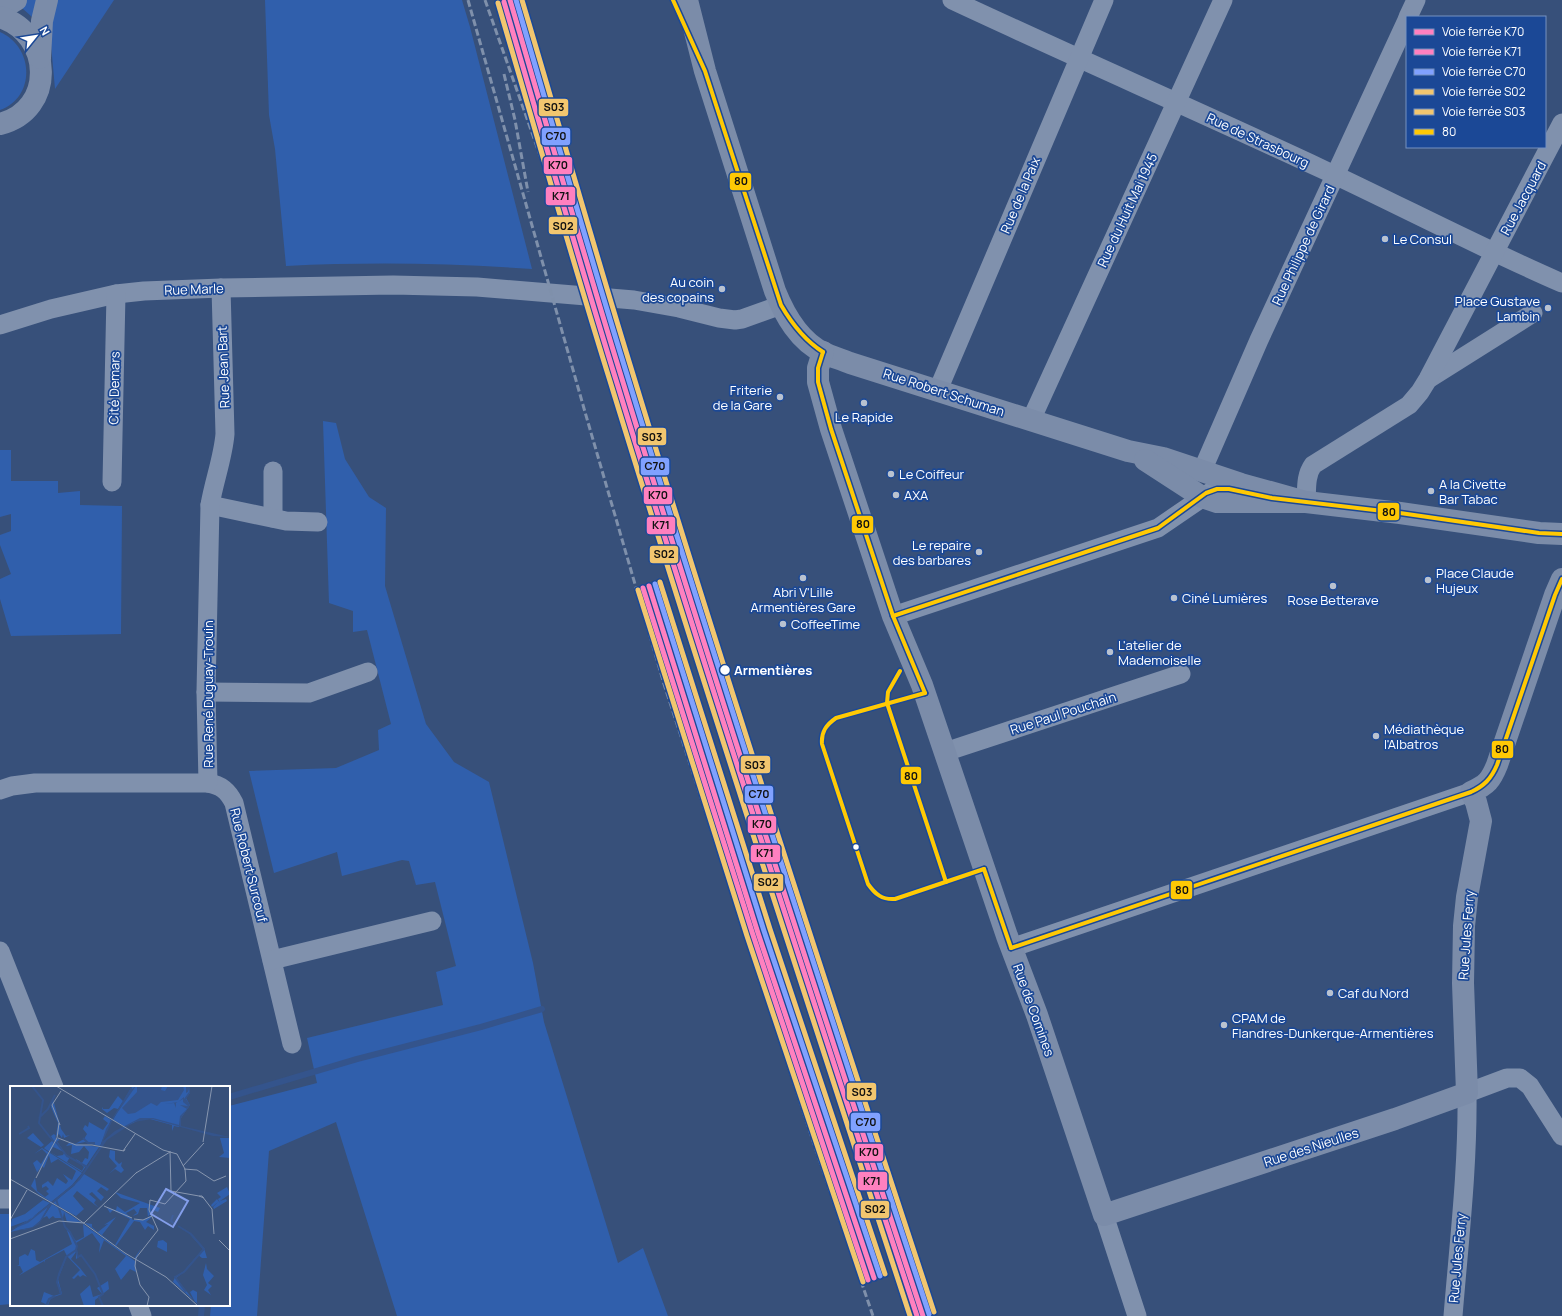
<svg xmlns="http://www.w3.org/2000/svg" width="1562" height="1316" font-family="Manrope,sans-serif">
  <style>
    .green { fill: #305fac }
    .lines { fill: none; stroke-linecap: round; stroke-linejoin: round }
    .stream { stroke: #34548c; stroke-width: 6 }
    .street { stroke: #8091ad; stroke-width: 19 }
    .secondary { stroke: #7b8ca9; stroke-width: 22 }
    .rail { stroke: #7f90ab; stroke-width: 3; stroke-dasharray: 7 3; stroke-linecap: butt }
    .bus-1-casing { stroke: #1b4896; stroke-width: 7 }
    .bus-1 { stroke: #ffc904; stroke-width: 4 }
    .rail-1-casing { stroke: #1b4896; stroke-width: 8 }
    .rail-2-casing { stroke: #1b4896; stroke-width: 8 }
    .rail-3-casing { stroke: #1b4896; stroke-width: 8 }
    .rail-4-casing { stroke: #1b4896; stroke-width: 8 }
    .rail-5-casing { stroke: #1b4896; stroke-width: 8 }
    .rail-1 { stroke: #ff80bf; stroke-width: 5 }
    .rail-2 { stroke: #ff80bf; stroke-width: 5 }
    .rail-3 { stroke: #80a1ff; stroke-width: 5 }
    .rail-4 { stroke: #f2c66f; stroke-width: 5 }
    .rail-5 { stroke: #f2c66f; stroke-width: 5 }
    .poi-dot { fill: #b9c2d0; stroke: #1b4896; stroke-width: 1.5 }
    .stop-dot { fill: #fff; stroke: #1b4896; stroke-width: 1.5 }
    .labels { text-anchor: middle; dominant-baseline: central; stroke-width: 3.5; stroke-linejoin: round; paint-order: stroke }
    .street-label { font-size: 13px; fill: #fff; stroke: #1b4896 }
    .poi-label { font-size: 13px; fill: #fff; stroke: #1b4896; text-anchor: start }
    .stop-label { font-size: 13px; font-weight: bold; fill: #fff; stroke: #1b4896; text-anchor: start }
    .inset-river { fill: none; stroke: #34548c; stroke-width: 2 }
    .inset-road { fill: none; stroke: #8796af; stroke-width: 1 }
    .view { fill: #839eea; fill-opacity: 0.15; stroke: #839eea; stroke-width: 2 }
    .inset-edge { fill: none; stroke: #fff; stroke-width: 2 }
    .line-badge { stroke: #1b4896; stroke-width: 1.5 }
    .pale-badge-label { font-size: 11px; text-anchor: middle; font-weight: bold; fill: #111 }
  </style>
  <rect width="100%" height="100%" fill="#37507a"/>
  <g class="green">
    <path d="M13,0H114L55,89L50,33Z"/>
    <path d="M265,0H462L470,27L532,269C450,263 368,262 286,266L275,149L269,115Z"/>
    <path d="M0,32C34,47 36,97 0,110Z"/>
    <path d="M323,421L336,423L345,459L369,497L386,508L385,586L426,724L454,762L489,782L533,963L544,1022L618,1263L643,1248L668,1316H397L336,1122L269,1151L257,1316H210L211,1305H229V1106L317,1083L307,1038L443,1005L436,972L456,966L435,882L416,885L409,861L402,860L342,876L337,852L274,873L249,771L336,768L379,750L378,730L391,724L367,630L353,632V611L329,603Z"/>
    <path d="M0,450H11V481H58V493L80,491V505L122,506L121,634L11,636L0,599V579L11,574L0,545V535L11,531V514L0,517Z"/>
    <path d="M0,1214H11V1304L0,1305Z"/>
  </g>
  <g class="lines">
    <g class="stream">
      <path d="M229,1097L357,1059L481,1027L542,1009"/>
      <path d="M201,1316L202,1305"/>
    </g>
    <g class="street">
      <path d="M952,0C1076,58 1200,112 1324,170C1403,207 1481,248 1562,283"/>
      <path d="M1408,17L1416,0"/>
      <path d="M0,325L51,309L116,294L144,291L221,288L393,285L477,287L634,300L679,308L719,318L735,320L742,319L781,305"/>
      <path d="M1430,378L1533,313"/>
      <path d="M938,390L1104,0"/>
      <path d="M1031,420L1223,0"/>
      <path d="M273,471V518"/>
      <path d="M1202,471L1259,340L1407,20"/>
      <path d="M112,482L116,294"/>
      <path d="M1293,501L1306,502C1307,490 1305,476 1313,465L1409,405L1420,392L1428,379L1562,123"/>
      <path d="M210,505L286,521L318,522"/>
      <path d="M893,616L1158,528L1212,491L1223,488L1245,493"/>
      <path d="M206,692L309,693L368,672"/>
      <path d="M945,752L1181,674"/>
      <path d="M208,783C221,785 228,791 234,803L292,1044"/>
      <path d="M0,790L12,786L35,783H208L206,692L210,505C214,481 223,458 225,434L221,288"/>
      <path d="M1011,948L1471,792"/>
      <path d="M0,951L54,1087"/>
      <path d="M272,960L432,921"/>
      <path d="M0,1199H11"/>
      <path d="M1104,1215L1137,1316"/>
      <path d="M138,1305L142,1316"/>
      <path d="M1453,1316C1459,1242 1468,1167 1467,1093L1507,1078H1520L1530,1086L1562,1136"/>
    </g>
    <g class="secondary">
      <path d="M687,0L705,71L775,291C785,316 799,341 824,353C832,357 841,359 850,363L1128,451L1163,458L1241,484L1306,502"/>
      <path d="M0,10L16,0"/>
      <path d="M0,17C53,34 56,110 0,124"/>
      <path d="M40,58L42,21L47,0"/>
      <path d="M823,352L818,368V382L831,429L893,616L922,685L1007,936L1037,1015L1104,1215L1395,1119L1467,1093L1463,983L1464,926L1467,897L1481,821L1476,802L1471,792C1487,785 1491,780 1497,765L1555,595L1562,579"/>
      <path d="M1145,460L1202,497L1217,502H1306L1400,513L1539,533L1562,534"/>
    </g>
    <g class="rail">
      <path d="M468,0L585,412L664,684L812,1138L873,1316"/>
      <path d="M485,0L564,223L657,531L913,1316"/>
      <path d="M504,74L515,120L528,192"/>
    </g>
    <g class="bus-1-casing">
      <g id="bus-1">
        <path d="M673,0L705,71L781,305C792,324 804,340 823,352"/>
        <path d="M823,352L818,368V382L831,429L893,616L925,693"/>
        <path d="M893,616L1158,528L1206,493L1217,489H1229L1272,498L1400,513L1539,533L1562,534"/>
        <path d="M900,671L888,692L887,703L946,882"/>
        <path d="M925,693L836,718C826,725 821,732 822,744L868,884C875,894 882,900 895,899L984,869"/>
        <path d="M984,869L1011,948"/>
        <path d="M1011,948L1471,792C1484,786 1491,779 1497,765L1555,595L1562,579"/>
      </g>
    </g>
    <use href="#bus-1" class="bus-1"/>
    <g class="rail-1-casing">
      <g id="rail-1">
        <path d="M510,0C547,126 583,253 622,379C718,693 820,1004 923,1316"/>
        <path d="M649,586L758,933L874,1278"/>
      </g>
    </g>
    <g class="rail-2-casing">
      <g id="rail-2">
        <path d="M504,2C541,128 577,255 616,380C712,693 814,1005 917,1316"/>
        <path d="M643,588L753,935L868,1280"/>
      </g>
    </g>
    <g class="rail-3-casing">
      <g id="rail-3">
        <path d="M516,0C553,126 589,253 628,378C724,692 826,1003 929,1314"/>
        <path d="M655,584L764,931L880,1276"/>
      </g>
    </g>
    <g class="rail-4-casing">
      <g id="rail-4">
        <path d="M498,3C535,129 571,256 610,381C706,694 808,1005 910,1316"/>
        <path d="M638,590L747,936L863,1282"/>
      </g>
    </g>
    <g class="rail-5-casing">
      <g id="rail-5">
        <path d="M522,0C559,124 594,248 632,371C728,686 831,999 934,1312"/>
        <path d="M660,582L770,929L885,1274"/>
      </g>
    </g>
    <use href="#rail-1" class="rail-1"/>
    <use href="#rail-2" class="rail-2"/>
    <use href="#rail-3" class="rail-3"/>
    <use href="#rail-4" class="rail-4"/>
    <use href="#rail-5" class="rail-5"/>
  </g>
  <g class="poi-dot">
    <circle cx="1385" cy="239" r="4"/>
    <circle cx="722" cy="289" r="4"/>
    <circle cx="1548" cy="308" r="4"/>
    <circle cx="780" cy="397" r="4"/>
    <circle cx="864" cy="403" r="4"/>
    <circle cx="891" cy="474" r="4"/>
    <circle cx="1431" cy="491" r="4"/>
    <circle cx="896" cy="495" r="4"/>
    <circle cx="979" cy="552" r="4"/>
    <circle cx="803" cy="578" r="4"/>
    <circle cx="1428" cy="580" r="4"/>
    <circle cx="1333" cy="586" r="4"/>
    <circle cx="1174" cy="598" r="4"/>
    <circle cx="783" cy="624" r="4"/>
    <circle cx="1110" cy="652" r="4"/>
    <circle cx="1376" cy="736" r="4"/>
    <circle cx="1330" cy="993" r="4"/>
    <circle cx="1224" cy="1025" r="4"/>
  </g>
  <g class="stop-dot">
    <circle cx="725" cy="670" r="5.5"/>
    <circle cx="856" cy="847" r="3.5"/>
  </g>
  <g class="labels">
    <g class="street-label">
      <text transform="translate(1258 140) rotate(25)">Rue de Strasbourg</text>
      <text transform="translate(1020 195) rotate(-67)">Rue de la Paix</text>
      <text transform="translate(1523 198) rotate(-62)">Rue Jacquard</text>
      <text transform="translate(1127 210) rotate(-65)">Rue du Huit Mai 1945</text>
      <text transform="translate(1303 245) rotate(-65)">Rue Philippe de Girard</text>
      <text transform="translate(194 289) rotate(-2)">Rue Marle</text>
      <text transform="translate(223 367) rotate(-92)">Rue Jean Bart</text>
      <text transform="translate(114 388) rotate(-89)">Cité Demars</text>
      <text transform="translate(944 392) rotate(18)">Rue Robert Schuman</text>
      <text transform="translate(208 694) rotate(-90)">Rue René Duguay-Trouin</text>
      <text transform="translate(1063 713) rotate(-18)">Rue Paul Pouchain</text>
      <text transform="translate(249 865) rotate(76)">Rue Robert Surcouf</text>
      <text transform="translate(1466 935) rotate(-86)">Rue Jules Ferry</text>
      <text transform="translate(1034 1010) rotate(70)">Rue de Comines</text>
      <text transform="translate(1311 1147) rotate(-18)">Rue des Nieulles</text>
      <text transform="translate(1457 1258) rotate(-85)">Rue Jules Ferry</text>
    </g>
    <g class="poi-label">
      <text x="1393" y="239">Le Consul</text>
      <text x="714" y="282" text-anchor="end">Au coin<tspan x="714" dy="15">des copains</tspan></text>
      <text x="1540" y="301" text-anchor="end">Place Gustave<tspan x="1540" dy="15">Lambin</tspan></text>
      <text x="772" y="390" text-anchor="end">Friterie<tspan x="772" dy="15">de la Gare</tspan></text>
      <text x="864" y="417" text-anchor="middle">Le Rapide</text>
      <text x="899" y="474">Le Coiffeur</text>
      <text x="1439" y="484">A la Civette<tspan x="1439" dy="15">Bar Tabac</tspan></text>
      <text x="904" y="495">AXA</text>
      <text x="971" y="545" text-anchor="end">Le repaire<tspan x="971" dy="15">des barbares</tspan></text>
      <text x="1436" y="573">Place Claude<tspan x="1436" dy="15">Hujeux</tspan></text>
      <text x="803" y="592" text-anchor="middle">Abri V'Lille<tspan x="803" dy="15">Armentières Gare</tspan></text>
      <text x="1182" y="598">Ciné Lumières</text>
      <text x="1333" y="600" text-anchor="middle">Rose Betterave</text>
      <text x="791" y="624">CoffeeTime</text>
      <text x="1118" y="645">L'atelier de<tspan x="1118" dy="15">Mademoiselle</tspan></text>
      <text x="1384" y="729">Médiathèque<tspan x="1384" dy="15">l'Albatros</tspan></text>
      <text x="1338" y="993">Caf du Nord</text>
      <text x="1232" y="1018">CPAM de<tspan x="1232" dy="15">Flandres-Dunkerque-Armentières</tspan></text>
    </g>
    <g class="stop-label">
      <text x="734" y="670">Armentières</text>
    </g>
  </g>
  <g transform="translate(10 1086)">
    <rect width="220" height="220" fill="#37507a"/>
    <path d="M122,0H179L180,7L176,12L180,19L171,32L169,41L164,40L162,45V39L140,33H131L115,41L103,34ZM108,10L113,15L108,23L104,22L97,27L92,23L93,21V23H99ZM43,13L51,43L56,50L60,49L52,53L54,52L53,48L52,52L49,48L45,51L50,54L47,55L54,66L43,61L40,66L47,70L53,69L54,67L60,71L57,76L72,85L74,81L67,75L66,73L72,77L75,72L78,73L79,66L74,60L69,66L61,68L62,59L56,60L59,57L89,61L72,86L35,63L34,62L43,54L41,50L44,48L46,50L48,37L41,21ZM95,30L101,34L90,60L75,56L65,58L74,53L77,48L73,43L75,39L78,41L79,36L93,44L98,37L93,33ZM23,47L34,59L31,61L17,52ZM210,52H220V72L209,71L214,67ZM32,62L72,87L62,99L41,116L29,108L21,100L25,92L27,105L35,111L39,108L36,105L39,103L36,100L32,102V99L38,95L43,100L47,92L56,98L58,95L53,88L62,94L66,85L48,73L41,77L39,69L34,82L32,80L25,89L27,86L23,77L27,74L31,78L37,68L32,63L24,68ZM100,64L105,65V74L109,78L112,76L111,80L114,84L111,87L105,83L99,88L107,80L99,71ZM74,88L99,103L97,105L91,101L87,105L94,111L91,115L82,106L79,108L86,114L84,117L89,122L67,105L63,110L74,123L66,130L43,117L64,100ZM217,101L220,108L210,115L216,113L217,115L204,123L203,121L208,116L202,121L201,119L207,113L210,117L208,113L211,111L207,107ZM105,106L150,122L148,126L141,123L143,130L136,136L144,140V144L138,140L135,144L130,136L124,135L106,160L124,173L131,162L126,173H125L117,168L75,137L82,138V141L88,146L98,138L94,139L106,131L92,149L105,159L120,133L103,124L100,127L97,122L106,124L107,120L115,126L130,117L111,112ZM130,122H137L138,131L140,128H142L139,131L133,134H123L116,127L124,123L127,127L125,128L122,131L123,130L128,128ZM33,114L40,117L19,134L0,141L2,133L15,128ZM42,118L62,130L72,137L57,136L54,126L53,132H45L43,130L39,133L37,130L33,132ZM38,121L32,133L23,141L0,146ZM73,138L125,175L126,186L120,183L111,194L105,183L116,170L94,154L89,167L90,158L82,147L66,157L68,170H71L66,173V166L61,173L70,182L77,191L73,189L70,191L68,189L64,193L62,192L70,184L57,170L48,193L52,208L41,212L38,219L31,216L34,206L44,210L50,208L47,193L57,170L54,164L35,174L34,177V175L8,190L13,186L10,180H7L9,179V171L15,168L18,170L21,163L25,165L26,174L30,176L62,158L56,142L66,155L74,151ZM177,145L194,162L197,172H192L188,169L174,186L166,192L185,216L180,206L183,204L187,206V217L190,220L163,196L165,191L174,185L193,163ZM153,154L157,157V166L147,161L148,155ZM196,177L197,183L204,190L198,197L202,200L198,204L201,209L194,204L197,199L193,189ZM98,195L99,203L85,214V220H74L70,208L80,199L83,211L92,208L87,202Z" fill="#305fac" fill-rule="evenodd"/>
    <path d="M122,0V3L126,0L103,33L93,55L105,45L130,32H143L169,39L170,30L177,23L170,19L178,20L173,16V13L166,17V22L164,17L155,18L168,16L174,11V13L179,6L178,3V6L176,7V0L179,1L180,7L176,13L180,19L171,32V40L220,51L203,50L142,33L124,36L97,54L70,94L41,119L29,138L22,142L15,144H8L21,142L29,136L38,121L18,137L0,144L21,133L67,95L90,61L96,43ZM127,0H152L151,4L155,5L158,0H173L174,4L168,14L151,16L147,20L141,17L125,27L118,28L112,22L127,6Z" fill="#34548c"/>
    <path class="inset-river" d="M22,0L33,14L29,37L44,56M29,32L38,23L45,9M9,48L19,42L18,40M73,52L78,57H85M46,56L57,70L77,81M46,113L55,141L60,146L67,160L66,164L56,171L49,188L47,196L51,208M163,129L161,135L166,139M168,140L181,148L194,163L174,186L165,191L176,206M66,164L68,171L71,169L85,188L93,208L89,211L93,220M220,192V206M36,220L39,213L45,210"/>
    <path class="inset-road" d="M46,0L153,64L167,68L175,83L176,95L155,118L140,114M50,39L42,19L51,5M47,52L49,37M48,52L66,59H82L114,65L115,63M193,56L202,0M113,65L125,48M160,65L161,105L189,110M37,70L47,52M173,80L194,57M174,83L187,84L204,95L216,90M126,87L160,66M26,92L37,70M0,93L61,128L115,167L156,191L188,220M194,112L189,110H192L202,123L204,148M140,114L139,124L148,144M94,120L122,132M124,133L133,134L142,130M0,134L17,104M0,153L49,135L74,137L127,86M209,154L220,165M137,220L139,211L130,199L125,180L126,172L148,144"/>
    <path class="view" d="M156,103L178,115L163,141L141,128Z"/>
    <rect width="220" height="220" class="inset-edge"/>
  </g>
  <g class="line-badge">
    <rect x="538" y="98" width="31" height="19" rx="4" fill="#f2c66f"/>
    <rect x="541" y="127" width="30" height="19" rx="4" fill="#80a1ff"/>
    <rect x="543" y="156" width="30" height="19" rx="4" fill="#ff80bf"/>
    <rect x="729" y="172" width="23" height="19" rx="4" fill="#ffc904"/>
    <rect x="545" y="186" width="31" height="20" rx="4" fill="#ff80bf"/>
    <rect x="548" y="216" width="30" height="19" rx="4" fill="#f2c66f"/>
    <rect x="637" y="427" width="30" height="19" rx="4" fill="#f2c66f"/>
    <rect x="640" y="457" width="30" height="19" rx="4" fill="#80a1ff"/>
    <rect x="643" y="486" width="30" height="19" rx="4" fill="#ff80bf"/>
    <rect x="1377" y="502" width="23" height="19" rx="4" fill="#ffc904"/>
    <rect x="851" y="515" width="23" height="19" rx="4" fill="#ffc904"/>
    <rect x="646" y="516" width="30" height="19" rx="4" fill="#ff80bf"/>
    <rect x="649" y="545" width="30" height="19" rx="4" fill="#f2c66f"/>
    <rect x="1491" y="740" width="23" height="19" rx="4" fill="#ffc904"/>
    <rect x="740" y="755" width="31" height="19" rx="4" fill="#f2c66f"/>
    <rect x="900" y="766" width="22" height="19" rx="4" fill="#ffc904"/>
    <rect x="744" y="785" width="30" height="19" rx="4" fill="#80a1ff"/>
    <rect x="747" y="815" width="30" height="19" rx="4" fill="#ff80bf"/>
    <rect x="750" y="844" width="31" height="19" rx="4" fill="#ff80bf"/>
    <rect x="753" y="873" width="31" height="19" rx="4" fill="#f2c66f"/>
    <rect x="1170" y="880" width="23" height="20" rx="4" fill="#ffc904"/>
    <rect x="846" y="1082" width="31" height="19" rx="4" fill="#f2c66f"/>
    <rect x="850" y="1112" width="31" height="20" rx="4" fill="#80a1ff"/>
    <rect x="854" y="1143" width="30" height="19" rx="4" fill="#ff80bf"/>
    <rect x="857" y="1171" width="31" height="20" rx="4" fill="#ff80bf"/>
    <rect x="860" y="1200" width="30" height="19" rx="4" fill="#f2c66f"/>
  </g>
  <g class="pale-badge-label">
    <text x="554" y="111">S03</text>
    <text x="556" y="140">C70</text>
    <text x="558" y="169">K70</text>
    <text x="741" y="185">80</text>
    <text x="561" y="200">K71</text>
    <text x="563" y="230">S02</text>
    <text x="652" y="441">S03</text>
    <text x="655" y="470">C70</text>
    <text x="658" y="499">K70</text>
    <text x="1389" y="516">80</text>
    <text x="863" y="528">80</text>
    <text x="661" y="529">K71</text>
    <text x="664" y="558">S02</text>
    <text x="1502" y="753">80</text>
    <text x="755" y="769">S03</text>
    <text x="911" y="780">80</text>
    <text x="759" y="798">C70</text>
    <text x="762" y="828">K70</text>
    <text x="765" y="857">K71</text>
    <text x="768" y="886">S02</text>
    <text x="1182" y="894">80</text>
    <text x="862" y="1096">S03</text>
    <text x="866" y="1126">C70</text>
    <text x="869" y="1156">K70</text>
    <text x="872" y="1185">K71</text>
    <text x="875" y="1213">S02</text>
  </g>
  <rect x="1406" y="16" width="140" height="132" fill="#1b4896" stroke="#7691c0"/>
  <rect x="1414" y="29" width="20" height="6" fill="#ff80bf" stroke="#7691c0"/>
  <text x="1442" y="36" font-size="12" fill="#ffffff">Voie ferrée K70</text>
  <rect x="1414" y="49" width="20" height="6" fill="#ff80bf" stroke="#7691c0"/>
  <text x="1442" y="56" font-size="12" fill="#ffffff">Voie ferrée K71</text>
  <rect x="1414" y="69" width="20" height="6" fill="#80a1ff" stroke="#7691c0"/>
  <text x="1442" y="76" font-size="12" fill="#ffffff">Voie ferrée C70</text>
  <rect x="1414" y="89" width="20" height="6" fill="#f2c66f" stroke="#7691c0"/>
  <text x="1442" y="96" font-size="12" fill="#ffffff">Voie ferrée S02</text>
  <rect x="1414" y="109" width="20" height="6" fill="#f2c66f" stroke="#7691c0"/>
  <text x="1442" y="116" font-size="12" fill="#ffffff">Voie ferrée S03</text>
  <rect x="1414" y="129" width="20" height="6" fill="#ffc904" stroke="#7691c0"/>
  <text x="1442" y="136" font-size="12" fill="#ffffff">80</text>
  <g transform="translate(36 36) rotate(60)" stroke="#1b4896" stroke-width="3" paint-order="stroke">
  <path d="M0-3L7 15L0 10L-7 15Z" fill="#ffffff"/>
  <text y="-6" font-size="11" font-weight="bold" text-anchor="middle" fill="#ffffff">N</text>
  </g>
</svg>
